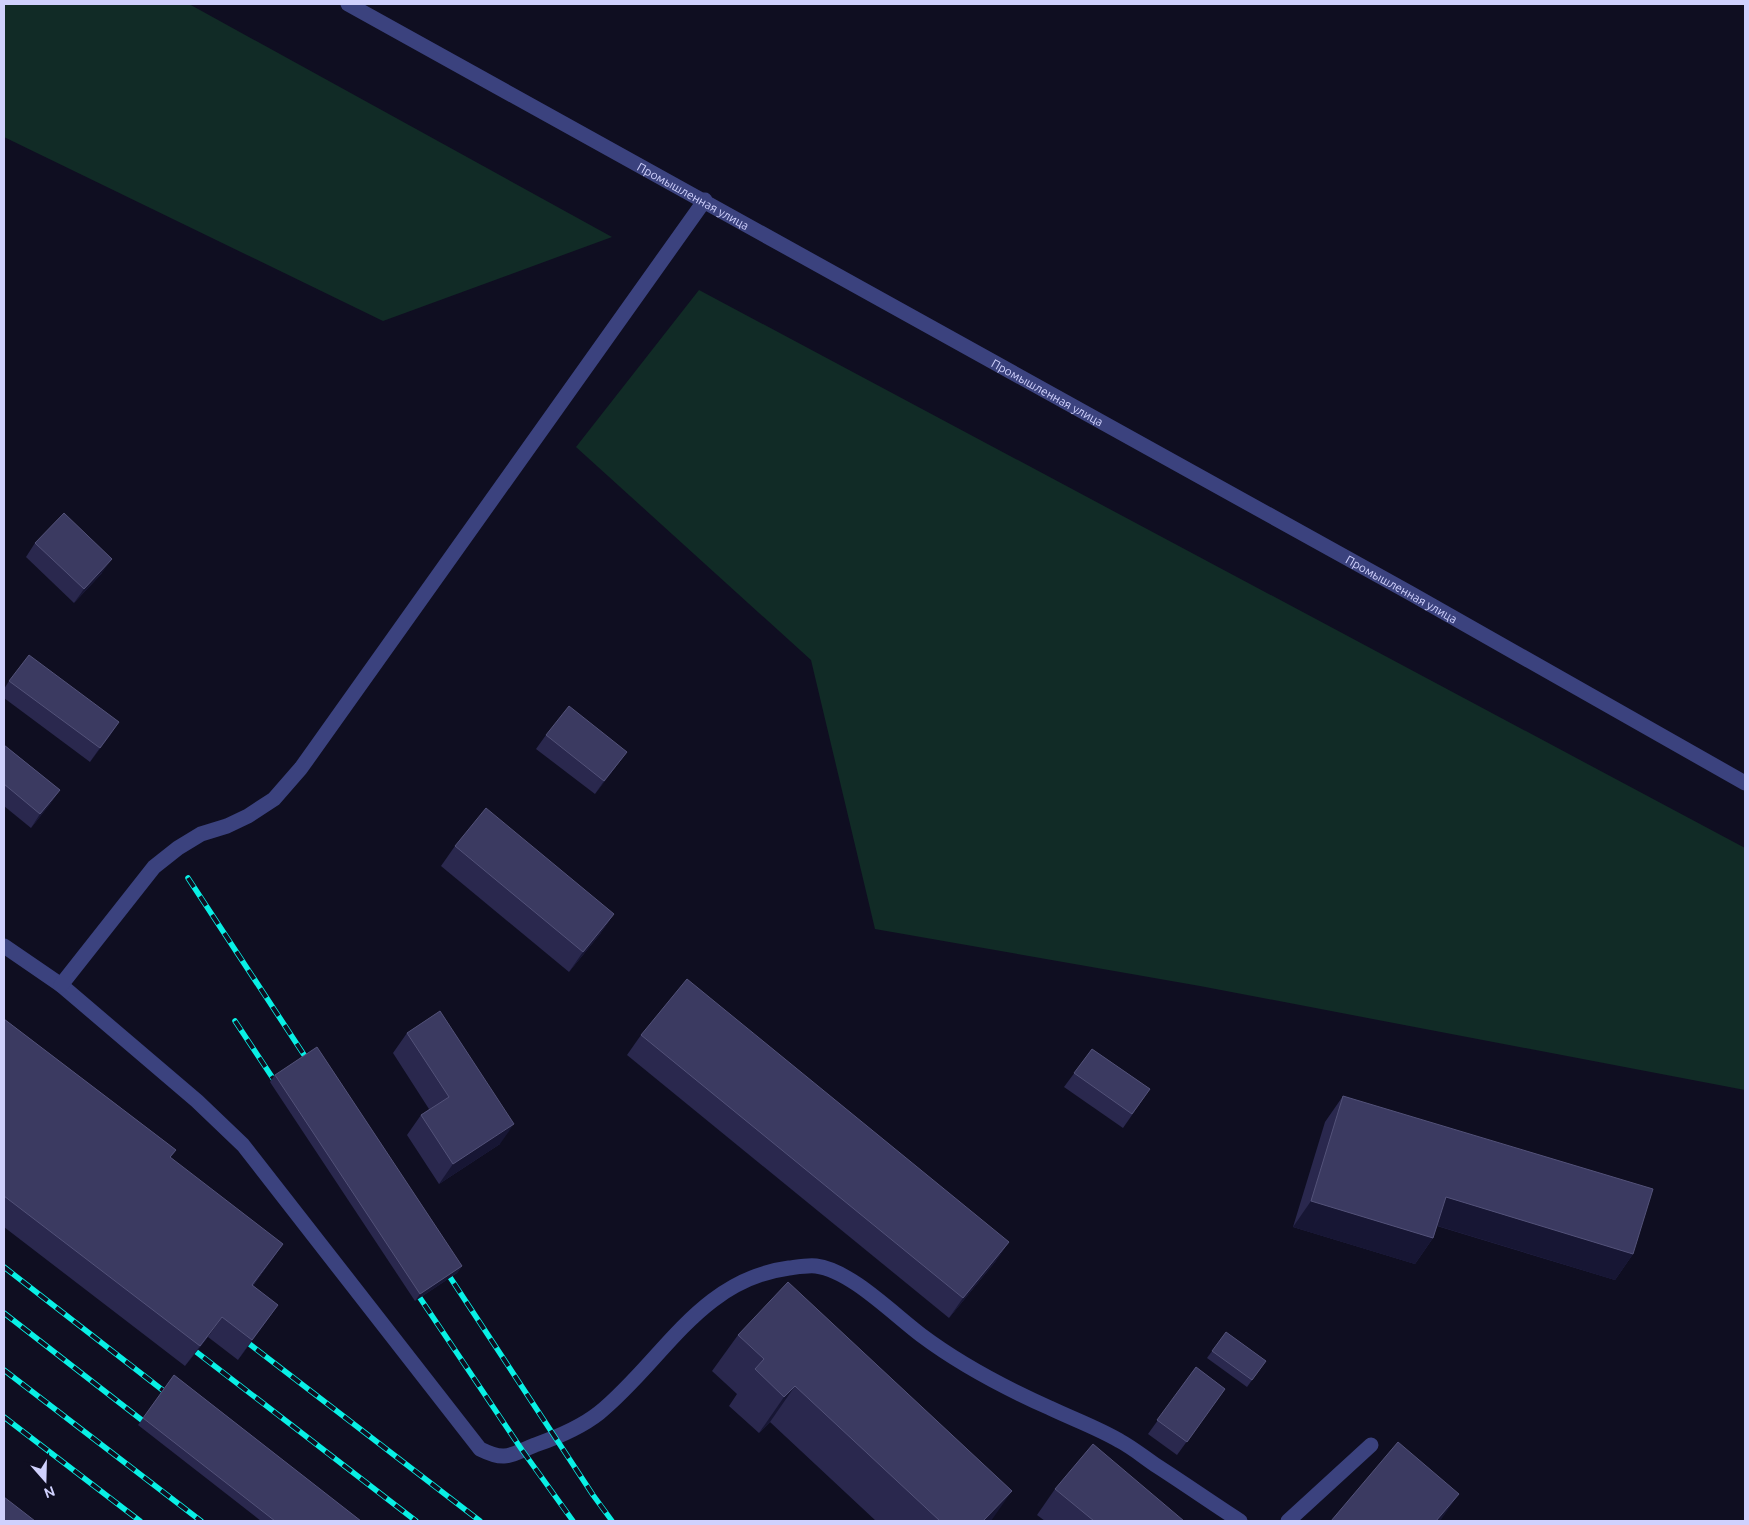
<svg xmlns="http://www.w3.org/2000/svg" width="1749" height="1525" font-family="Ubuntu,sans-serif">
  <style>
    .green { fill: #112b26 }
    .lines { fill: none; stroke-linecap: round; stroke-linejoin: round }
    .minor { stroke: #3b427e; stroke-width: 15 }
    .rail-casing { stroke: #09f0e5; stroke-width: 5.5 }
    .rail { stroke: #0f0e21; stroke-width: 4; stroke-dasharray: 11; stroke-linecap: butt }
    .wall { fill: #2a284e }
    .shaded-wall { fill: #171634 }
    .building { fill: #3b3a61; stroke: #535279 }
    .labels { text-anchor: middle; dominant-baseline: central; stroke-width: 4.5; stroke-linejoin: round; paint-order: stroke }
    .street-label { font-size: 12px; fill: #d0d1fd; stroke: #0f0e21 }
  </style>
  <rect width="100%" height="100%" fill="#0f0e21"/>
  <g class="green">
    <path d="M4,4H189L612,237L383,321L4,137Z"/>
    <path d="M699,290L1745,848V1090L1200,986L875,929L811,660L576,447Z"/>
  </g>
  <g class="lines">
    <g class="minor">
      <path id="s1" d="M348,4L1410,593L1745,783"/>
      <path d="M4,946L61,985L197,1101L243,1145L480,1449C506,1462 510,1455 535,1445C558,1437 580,1428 599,1413C663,1361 699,1280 789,1268C797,1267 808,1265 816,1266C850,1270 893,1314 921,1335C961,1365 1005,1388 1050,1408C1073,1419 1098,1428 1120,1441C1133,1448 1145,1458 1157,1466C1185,1484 1212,1503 1240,1521"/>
      <path d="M61,985L154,867L178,848L201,834L227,826L248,816L274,799L301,768L705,200"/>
      <path d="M1288,1521L1371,1445"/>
    </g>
    <g class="rail-casing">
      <g id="rail">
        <path d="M188,878L312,1067"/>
        <path d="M235,1021L280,1089"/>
        <path d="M442,1265L593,1495L612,1521"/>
        <path d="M4,1267L174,1399"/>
        <path d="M412,1286L522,1450L573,1521"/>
        <path d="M4,1313L152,1428"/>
        <path d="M239,1336L480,1521"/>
        <path d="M186,1344L416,1521"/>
        <path d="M4,1370L201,1521"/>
        <path d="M4,1417L140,1521"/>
      </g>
    </g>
    <use href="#rail" class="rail"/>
  </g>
  <g class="wall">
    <path d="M35,543L102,573L74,603L26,557Z"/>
    <path d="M9,681L119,722L90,762L4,698V689Z"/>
    <path d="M546,735L627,752L595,794L536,749Z"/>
    <path d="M4,745L60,790L50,804L31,828L4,806Z"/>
    <path d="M455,846L614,914L600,934L569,972L441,866Z"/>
    <path d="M4,1019L176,1150L170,1158L283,1244L253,1286L278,1305L238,1360L208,1337L185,1366L4,1227Z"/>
    <path d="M407,1033L500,1144L439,1184L407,1135L421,1115L429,1109L393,1053Z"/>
    <path d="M641,1035L1009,1242L995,1262L949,1318L627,1055Z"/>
    <path d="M1092,1049L1150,1089L1123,1128L1064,1087Z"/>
    <path d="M275,1075L462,1266L457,1273L415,1301L270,1082Z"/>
    <path d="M1343,1096L1633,1254L1615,1280L1437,1226L1433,1238L1415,1264L1293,1227L1325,1122Z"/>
    <path d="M1226,1332L1266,1361L1247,1387L1207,1358Z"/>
    <path d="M738,1335L991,1521H876L770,1422L759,1433L729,1406L737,1394L712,1371Z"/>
    <path d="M1196,1367L1225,1389L1177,1455L1148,1434Z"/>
    <path d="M174,1375L361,1521H261L138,1425Z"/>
    <path d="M1055,1489L1184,1521H1045L1037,1515Z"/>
  </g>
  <g class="shaded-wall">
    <path d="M112,559L102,573L74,603L84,589Z"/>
    <path d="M119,722L110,736L90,762L100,748Z"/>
    <path d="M627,752L617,765L595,794L604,781Z"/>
    <path d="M60,790L50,804L31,828L40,814Z"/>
    <path d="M614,914L600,934L569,972L583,952Z"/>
    <path d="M514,1124L500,1144L439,1184L453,1164Z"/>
    <path d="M1446,1197L1633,1254L1615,1280L1428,1223Z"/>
    <path d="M1311,1201L1433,1238L1415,1264L1293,1227Z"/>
    <path d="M1009,1242L995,1262L949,1318L963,1298Z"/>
    <path d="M283,1244L269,1264L238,1305L252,1285Z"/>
    <path d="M462,1266L457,1273L415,1301L420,1294Z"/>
    <path d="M278,1305L264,1325L238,1360L252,1340Z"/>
    <path d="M222,1317L208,1337L185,1366L200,1346Z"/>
    <path d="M795,1386L770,1422L759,1433L784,1397Z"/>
    <path d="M1012,1491L991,1521H983Z"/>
    <path d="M1459,1494L1440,1521H1436Z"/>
  </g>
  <g class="building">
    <path d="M64,513L112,559L84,589L35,543Z"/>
    <path d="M29,655L119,722L100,748L9,681Z"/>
    <path d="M569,706L627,752L604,781L546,735Z"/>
    <path d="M4,745L60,790L40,814L4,784Z"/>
    <path d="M486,808L614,914L583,952L455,846Z"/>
    <path d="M687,979L1009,1242L963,1298L641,1035Z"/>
    <path d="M440,1011L514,1124L453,1164L421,1115L449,1097L407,1033Z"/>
    <path d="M4,1019L176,1150L170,1157L283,1244L252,1285L278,1305L252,1340L222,1317L200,1346L4,1196Z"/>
    <path d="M317,1047L462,1266L420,1294L275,1075Z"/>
    <path d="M1092,1049L1150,1089L1132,1114L1074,1073Z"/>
    <path d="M1343,1096L1653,1189L1633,1254L1446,1197L1433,1238L1311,1201Z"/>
    <path d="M788,1282L1012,1491L983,1521H940L795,1386L784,1397L755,1369L764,1359L738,1335Z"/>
    <path d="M1226,1332L1266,1361L1252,1380L1212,1351Z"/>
    <path d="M1196,1367L1225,1389L1187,1442L1157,1420Z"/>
    <path d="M174,1375L361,1521H275L143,1418Z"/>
    <path d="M1398,1442L1459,1494L1436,1521H1331Z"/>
    <path d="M1093,1444L1184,1521H1094L1055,1489Z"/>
    <path d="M4,1497L35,1521H4Z"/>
  </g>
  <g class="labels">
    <g class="street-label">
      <text stroke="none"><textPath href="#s1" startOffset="395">Промышленная улица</textPath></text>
      <text stroke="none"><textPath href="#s1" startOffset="800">Промышленная улица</textPath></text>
      <text stroke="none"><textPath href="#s1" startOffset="1205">Промышленная улица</textPath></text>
    </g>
  </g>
  <rect width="1749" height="1525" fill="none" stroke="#d0d1fd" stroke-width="10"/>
  <g transform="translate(45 1480) rotate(160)" stroke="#0f0e21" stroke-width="4" paint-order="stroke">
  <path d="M0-4L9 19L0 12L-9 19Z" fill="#d0d1fd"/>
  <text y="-8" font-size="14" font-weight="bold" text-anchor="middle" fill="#d0d1fd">N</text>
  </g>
</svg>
